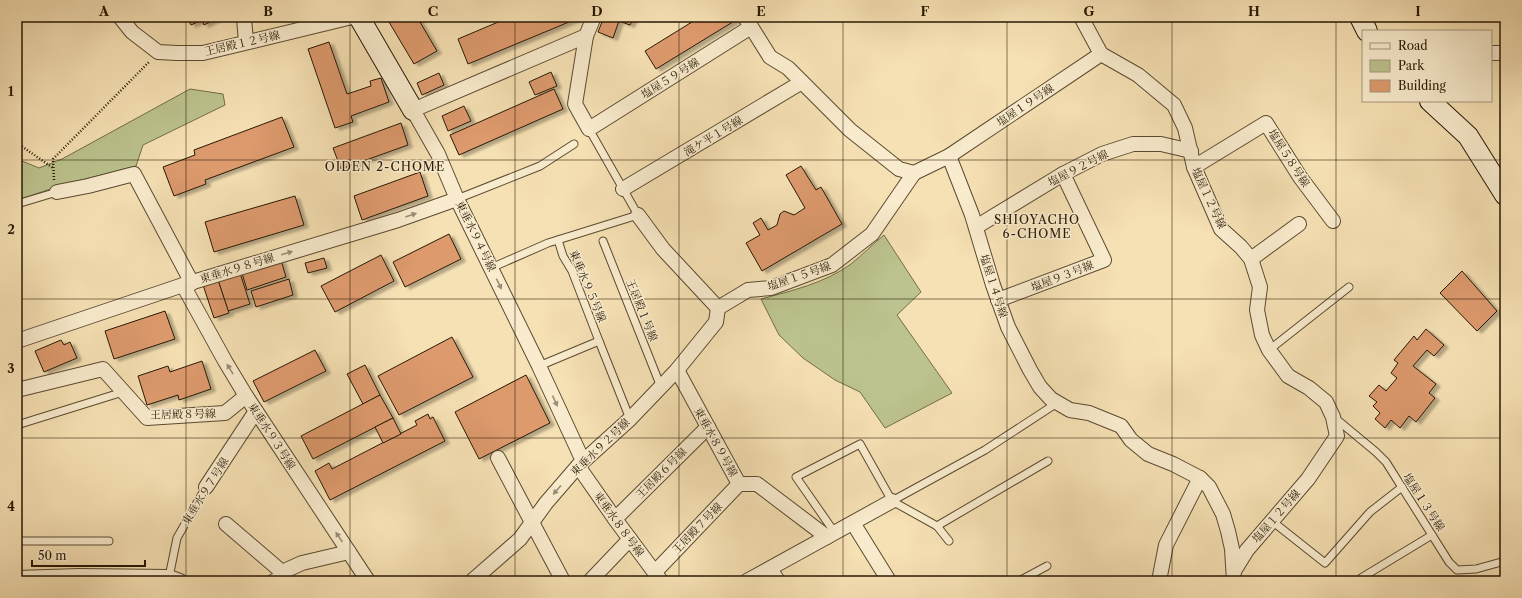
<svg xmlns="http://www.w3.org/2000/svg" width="1522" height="598" font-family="'Libre Caslon Text','Noto Serif JP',serif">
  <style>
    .green { fill: #bcc38e; stroke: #726e49 }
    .building { fill: #dd9a6d; stroke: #271804; filter: url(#shadow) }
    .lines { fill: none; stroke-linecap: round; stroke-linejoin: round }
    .lane-casing { stroke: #5b4a30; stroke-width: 9 }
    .street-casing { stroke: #5b4a30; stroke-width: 16 }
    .secondary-casing { stroke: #271804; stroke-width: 22 }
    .path { stroke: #271804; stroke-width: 2.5; stroke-dasharray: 1 2; stroke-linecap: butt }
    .lane { stroke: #f9ecce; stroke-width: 7 }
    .street { stroke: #f9ecce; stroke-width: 14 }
    .secondary { stroke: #f9ecce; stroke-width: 20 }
    .oneway { fill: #9a8d73 }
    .grid { fill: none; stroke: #271804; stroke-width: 1; stroke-opacity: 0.55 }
    .labels { text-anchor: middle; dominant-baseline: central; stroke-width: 3; stroke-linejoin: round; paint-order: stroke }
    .street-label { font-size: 11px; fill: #271804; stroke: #f9ecce }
    .neighbourhood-label { font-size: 12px; letter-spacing: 1px; fill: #271804; stroke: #f9ecce }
    .neatline { fill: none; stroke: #271804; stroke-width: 1.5 }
    .grid-label { font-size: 13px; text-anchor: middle; font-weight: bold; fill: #271804 }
  </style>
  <defs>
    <filter id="shadow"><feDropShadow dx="4.5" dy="2.5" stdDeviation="1" flood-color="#0004"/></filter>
  </defs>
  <rect width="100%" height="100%" fill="#f6e1b4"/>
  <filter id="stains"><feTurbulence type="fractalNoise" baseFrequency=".005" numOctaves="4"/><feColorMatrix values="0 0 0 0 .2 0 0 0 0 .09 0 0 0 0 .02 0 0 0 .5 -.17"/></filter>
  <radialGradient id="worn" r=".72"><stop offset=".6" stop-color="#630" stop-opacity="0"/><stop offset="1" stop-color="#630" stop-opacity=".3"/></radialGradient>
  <g class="green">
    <path d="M190,89L223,94L225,105L143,145L136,166L63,185L17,200V159L39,168L62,159Z"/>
    <path d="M884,235L921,292L897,315L952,393L885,428L860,392L835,380L803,358L779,335L761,299C791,291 825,283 851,264C862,255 873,244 884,235Z"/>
  </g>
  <g class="building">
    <path d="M187,17H217L218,18L204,25L202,20L191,25Z"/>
    <path d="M386,17H417L437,51L414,64Z"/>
    <path d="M510,17H581L468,64L458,39Z"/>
    <path d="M604,17H634L630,25L619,21L613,38L598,32Z"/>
    <path d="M700,17H734L736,20L656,69L645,51Z"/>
    <path d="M329,42L347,94L371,86L370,81L381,78L389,102L351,116L353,122L335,128L308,49Z"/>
    <path d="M551,72L557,86L535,95L529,82Z"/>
    <path d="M439,73L444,85L422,95L417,83Z"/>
    <path d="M554,89L563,109L459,155L450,135Z"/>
    <path d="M464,106L471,121L448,131L442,116Z"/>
    <path d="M282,117L294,147L205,180L206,184L174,196L163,167L195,155L194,150Z"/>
    <path d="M401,123L408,145L341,169L333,148Z"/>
    <path d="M801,166L816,190L821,187L842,224L762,271L746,243L760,235L753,223L761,218L768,230L777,225L780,214L784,211L794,215L805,208L786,175Z"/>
    <path d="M420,172L428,196L362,220L354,196Z"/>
    <path d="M295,196L304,225L214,252L205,222Z"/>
    <path d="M449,234L461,259L405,287L393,262Z"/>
    <path d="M381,255L394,281L335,312L321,286Z"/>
    <path d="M324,258L327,268L308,273L305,263Z"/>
    <path d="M281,260L286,277L247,290L242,273Z"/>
    <path d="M1462,271L1497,311L1477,331L1440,293Z"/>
    <path d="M240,273L250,304L228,311L218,280Z"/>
    <path d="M289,279L293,295L256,307L251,291Z"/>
    <path d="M218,280L229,313L214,318L203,285Z"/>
    <path d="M165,311L175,339L114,359L105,331Z"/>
    <path d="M1426,329L1444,345L1434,356L1427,350L1413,366L1436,384L1429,393L1435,398L1416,422L1409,416L1400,428L1391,420L1385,428L1375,419L1380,413L1373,406L1377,402L1369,396L1379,385L1386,391L1397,378L1391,373L1398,363L1394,360L1414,336L1417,340Z"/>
    <path d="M452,337L473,377L399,415L378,376Z"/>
    <path d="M61,340L64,345L70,342L77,358L44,372L35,351Z"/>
    <path d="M315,350L326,371L264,402L253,381Z"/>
    <path d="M202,361L211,389L179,400L178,395L147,405L138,376L168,366L170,372Z"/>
    <path d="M365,365L380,395L363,404L347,374Z"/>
    <path d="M526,375L550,423L479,459L455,412Z"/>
    <path d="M380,395L393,418L313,459L301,436Z"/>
    <path d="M428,414L430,419L433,417L445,441L330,500L315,471L329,463L332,469L417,425L415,421Z"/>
    <path d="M393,418L401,434L383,443L375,427Z"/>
  </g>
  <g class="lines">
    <g class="lane-casing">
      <g id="lane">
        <path d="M457,199L540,166L574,144"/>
        <path d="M17,204L57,192"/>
        <path d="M558,240L563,256L572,271L599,341"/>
        <path d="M603,241L661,387"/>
        <path d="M491,268L548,243L638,215L589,129"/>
        <path d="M1269,350L1349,287"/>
        <path d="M539,366L599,341L630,419"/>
        <path d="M1335,418L1376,452L1386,462L1449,562L1457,570L1476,569L1505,561"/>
        <path d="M17,425L123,392"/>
        <path d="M892,501L985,450L1057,403"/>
        <path d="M892,501L937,526L1048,461"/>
        <path d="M1272,521L1325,563L1370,512L1402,487"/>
        <path d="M937,526L949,541"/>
        <path d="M835,533L796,477L860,444L892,501"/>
        <path d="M17,541H109"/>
        <path d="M169,577L177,538L206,487"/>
        <path d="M268,581L282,572"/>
        <path d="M1019,581L1047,566"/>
        <path d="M1359,581L1361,578L1432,535"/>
      </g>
    </g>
    <g class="street-casing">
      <g id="street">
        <path d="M120,17L132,32L158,52L177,53H203L352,17"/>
        <path d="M246,17L244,18L246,42"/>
        <path d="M594,17L586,36L575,104L589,129L751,27"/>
        <path d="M745,17L770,57L788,68L850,130L899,169L914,173L949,156L972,215L993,285L1008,327L1030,370L1040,387L1051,399L1070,410L1089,413L1121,426L1131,440L1148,454L1173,464L1200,478L1209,487L1223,514L1228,531L1232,549L1234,581"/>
        <path d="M1081,17L1101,54"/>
        <path d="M1491,53H1505"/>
        <path d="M1101,54L1138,75L1174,105L1185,128L1194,167L1221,229L1241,247L1251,259L1260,287L1257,310L1262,335L1269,350L1288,376L1309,388L1326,402L1333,417L1337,436L1308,479L1247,550L1234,571"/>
        <path d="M949,156L1101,54"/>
        <path d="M1194,167L1266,123L1300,177L1333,221"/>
        <path d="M623,189L802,82"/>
        <path d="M57,192L88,186L134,174L192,283"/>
        <path d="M638,215L663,249L718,308"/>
        <path d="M976,227L1063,174L1102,154L1133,144H1161L1191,151"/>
        <path d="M1251,259L1299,224"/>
        <path d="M183,285L225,361L246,396L368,581"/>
        <path d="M998,300L1104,260L1063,174"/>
        <path d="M718,308L748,290L771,288L832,265L872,234L914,173"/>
        <path d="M17,341L183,285L398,220L457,199"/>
        <path d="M677,370L739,484H757L827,537"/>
        <path d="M17,390L103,369L147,418L225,413L246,396"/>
        <path d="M498,458L563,581"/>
        <path d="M583,461L539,366L457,199L438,154L413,110L586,36"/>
        <path d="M578,466L615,519L661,581"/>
        <path d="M206,487L256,411"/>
        <path d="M615,519L708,427"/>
        <path d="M853,523L889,581"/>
        <path d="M226,524L282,572L302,563L349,552"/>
        <path d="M770,569L778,581"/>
        <path d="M655,572L739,484"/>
        <path d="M17,578L79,576L169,577L180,581"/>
        <path d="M472,581L520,539L546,503L578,466L630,419L677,370L716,322L718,308"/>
        <path d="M590,581L630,539"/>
        <path d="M747,581L892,501"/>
        <path d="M1159,581L1166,545L1200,478"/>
      </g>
    </g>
    <g class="secondary-casing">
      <g id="secondary">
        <path d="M359,17L413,110"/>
        <path d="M1360,17L1367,31"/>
        <path d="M1430,101L1468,136L1505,195"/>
      </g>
    </g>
    <g class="path">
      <path d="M17,143L53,168"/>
      <path d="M54,180L53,159L149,62"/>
    </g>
    <use href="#lane" class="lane"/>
    <use href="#street" class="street"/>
    <use href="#secondary" class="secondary"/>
  </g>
  <defs><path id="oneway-solid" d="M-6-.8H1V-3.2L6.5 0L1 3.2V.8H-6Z"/></defs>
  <g class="oneway">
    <use href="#oneway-solid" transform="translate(411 215) rotate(-19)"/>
    <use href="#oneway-solid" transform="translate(287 253) rotate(-16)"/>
    <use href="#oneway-solid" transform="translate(499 284) rotate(64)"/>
    <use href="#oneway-solid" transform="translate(230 369) rotate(-121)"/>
    <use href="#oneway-solid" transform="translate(555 401) rotate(65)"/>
    <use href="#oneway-solid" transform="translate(557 490) rotate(131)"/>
    <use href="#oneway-solid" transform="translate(339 537) rotate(-124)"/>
  </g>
  <path class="grid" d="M186,17V581M350,17V581M515,17V581M679,17V581M843,17V581M1007,17V581M1172,17V581M1336,17V581M17,160H1505M17,299H1505M17,438H1505"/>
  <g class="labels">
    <g class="street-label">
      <text transform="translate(242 43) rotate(-13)">王居殿１２号線</text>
      <text transform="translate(670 78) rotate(-32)">塩屋５９号線</text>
      <text transform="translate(1025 105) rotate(-34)">塩屋１９号線</text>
      <text transform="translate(713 136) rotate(-31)">滝ケ平１号線</text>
      <text transform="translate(1289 158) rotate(57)">塩屋５８号線</text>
      <text transform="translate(1078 168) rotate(-27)">塩屋９２号線</text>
      <text transform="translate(1209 198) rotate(65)">塩屋１２号線</text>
      <text transform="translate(476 236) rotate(64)">東垂水９４号線</text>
      <text transform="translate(237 268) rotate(-17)">東垂水９８号線</text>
      <text transform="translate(799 276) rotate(-19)">塩屋１５号線</text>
      <text transform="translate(1062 276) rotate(-21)">塩屋９３号線</text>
      <text transform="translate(588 286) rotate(67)">東垂水９５号線</text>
      <text transform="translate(994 286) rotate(72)">塩屋１４号線</text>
      <text transform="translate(642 310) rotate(68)">王居殿１号線</text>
      <text transform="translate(183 414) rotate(-1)">王居殿８号線</text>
      <text transform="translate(272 436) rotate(57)">東垂水９３号線</text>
      <text transform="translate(716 442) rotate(61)">東垂水８９号線</text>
      <text transform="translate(600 447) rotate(-44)">東垂水９２号線</text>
      <text transform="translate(661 473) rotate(-45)">王居殿６号線</text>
      <text transform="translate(205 491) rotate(-58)">東垂水９７号線</text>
      <text transform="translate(1424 502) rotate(57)">塩屋１３号線</text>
      <text transform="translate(1276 516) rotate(-49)">塩屋１２号線</text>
      <text transform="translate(619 524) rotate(54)">東垂水８８号線</text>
      <text transform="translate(697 528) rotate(-46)">王居殿７号線</text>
    </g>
    <g class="neighbourhood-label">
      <text x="385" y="166">OIDEN 2-CHOME</text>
      <text x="1037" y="219">SHIOYACHO<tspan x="1037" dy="14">6-CHOME</tspan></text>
    </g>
  </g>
  <rect width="1522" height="598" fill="none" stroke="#f6e1b4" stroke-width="44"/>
  <rect x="1362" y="30" width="130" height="72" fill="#f9ecce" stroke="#a5977d"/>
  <rect x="1370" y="43" width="20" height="6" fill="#f9ecce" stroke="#a5977d"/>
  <text x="1398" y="50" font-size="12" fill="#271804">Road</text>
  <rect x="1370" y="60" width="20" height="12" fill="#bcc38e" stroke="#a5977d"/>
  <text x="1398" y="70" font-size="12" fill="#271804">Park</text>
  <rect x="1370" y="80" width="20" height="12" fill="#dd9a6d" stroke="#a5977d"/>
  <text x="1398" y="90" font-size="12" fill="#271804">Building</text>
  <path d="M32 560v6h113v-6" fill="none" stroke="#271804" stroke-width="2"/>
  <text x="38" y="560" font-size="12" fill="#271804" stroke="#f9ecce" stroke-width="3" paint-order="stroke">50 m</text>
  <rect x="22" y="22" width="1478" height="554" class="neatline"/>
  <g class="grid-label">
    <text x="104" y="16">A</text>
    <text x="268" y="16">B</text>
    <text x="433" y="16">C</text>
    <text x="597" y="16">D</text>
    <text x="761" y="16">E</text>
    <text x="925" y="16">F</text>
    <text x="1089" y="16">G</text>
    <text x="1254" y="16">H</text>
    <text x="1418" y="16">I</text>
    <text x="11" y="96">1</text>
    <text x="11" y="234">2</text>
    <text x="11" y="373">3</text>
    <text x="11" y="511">4</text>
  </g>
  <rect width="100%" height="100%" filter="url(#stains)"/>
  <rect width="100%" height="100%" fill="url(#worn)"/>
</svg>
